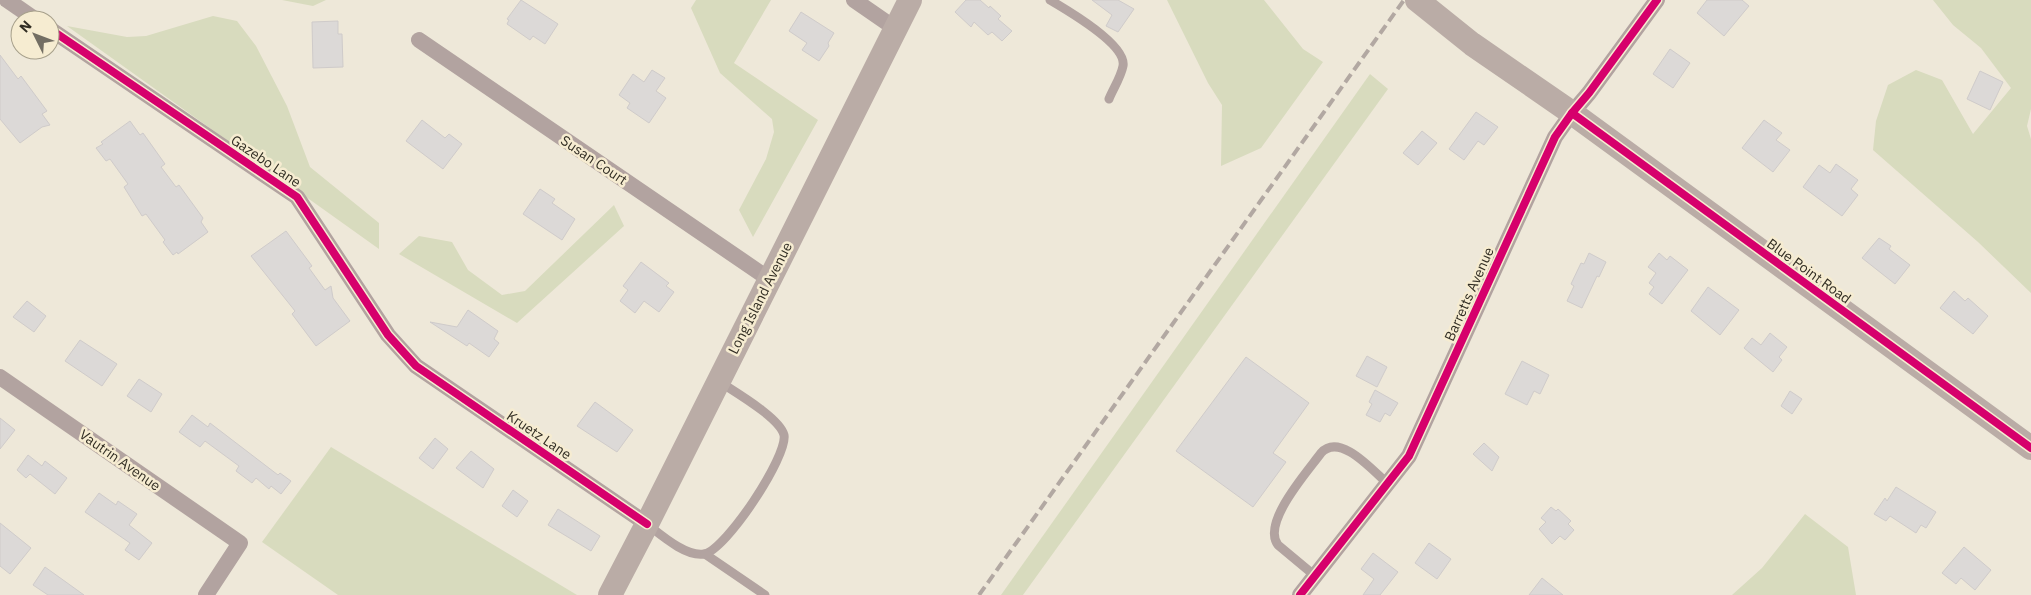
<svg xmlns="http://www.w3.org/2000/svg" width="2031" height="595" font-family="'IBM Plex Sans',sans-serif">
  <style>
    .green { fill: #d8dbbe }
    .building { fill: #dcd9d7; stroke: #cfcbca }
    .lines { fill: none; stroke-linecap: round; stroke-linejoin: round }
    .lane { stroke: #b2a3a0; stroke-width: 9 }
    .street { stroke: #b2a3a0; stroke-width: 16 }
    .secondary { stroke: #baaca6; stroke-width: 24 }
    .rail { stroke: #b2a8a2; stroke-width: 4; stroke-dasharray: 10 5; stroke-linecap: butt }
    .cycleway-casing { stroke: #f6ecd1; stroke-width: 11 }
    .cycleway { stroke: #d6006c; stroke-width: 8 }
    .labels { text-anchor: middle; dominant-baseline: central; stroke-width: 5; stroke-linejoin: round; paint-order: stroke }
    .street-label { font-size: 14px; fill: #312d23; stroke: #f6ecd1 }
  </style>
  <rect width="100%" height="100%" fill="#eee8d9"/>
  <g class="green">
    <path d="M282,0H326L313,6Z"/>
    <path d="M696,0H771L734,63L818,120L753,237L739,210L766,159L774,132L772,119L720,73L691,8Z"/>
    <path d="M1167,0H1264L1303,49L1323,62L1261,148L1221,166L1222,105L1208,83Z"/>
    <path d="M1933,0H2031V109L2027,126L2031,139V293L1978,242L1873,150L1876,121L1888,85L1916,70L1942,80L1973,134L2011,88L1981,48L1953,25Z"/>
    <path d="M213,16L237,21L256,46L287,106L310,167L379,223V249L67,26L127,37L146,36Z"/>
    <path d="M1370,74L1388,89L1023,595H1001Z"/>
    <path d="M614,205L624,226L517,323L399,254L419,236L452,242L468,270L502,295L525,291Z"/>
    <path d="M331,447L577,595H338L262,542Z"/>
    <path d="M1805,514L1848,547L1856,595H1732L1762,568Z"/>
  </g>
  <g class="building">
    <path d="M521,0L558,24L545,44L533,36L530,40L507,24L509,20L507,19Z"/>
    <path d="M966,0H980L989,8L990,6L1001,16L998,19L1012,31L1002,41L992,32L988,35L974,22L971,27L955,12Z"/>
    <path d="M1092,0H1118L1134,9L1118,32L1106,26L1112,15Z"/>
    <path d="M1707,0H1742L1749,6L1724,36L1697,13Z"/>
    <path d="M801,12L834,33L828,43L829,46L819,61L802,50L807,43L789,31Z"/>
    <path d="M338,21V34H342L343,67L313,68L312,22Z"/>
    <path d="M1670,49L1690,63L1673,88L1653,74Z"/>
    <path d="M0,55L18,79L21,76L47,111L42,114L50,125L42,127L20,143L0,119Z"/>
    <path d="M652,70L665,78L656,91L666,98L649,123L627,108L630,103L619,95L633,74L644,82Z"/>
    <path d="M1980,71L2003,82L1990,110L1967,99Z"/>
    <path d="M1476,112L1498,127L1484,145L1478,141L1464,160L1449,149Z"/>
    <path d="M422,120L445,138L449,134L462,144L443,169L406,141Z"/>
    <path d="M1764,120L1782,133L1776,140L1790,150L1773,172L1742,148Z"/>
    <path d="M130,121L140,135L143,133L165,164L161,167L176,187L179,185L203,218L201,222L208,232L178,254L177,252L173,255L163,242L165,240L146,214L142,216L124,187L128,184L110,159L106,161L96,148L103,144L101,142Z"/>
    <path d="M1422,131L1437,143L1418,165L1403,153Z"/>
    <path d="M1836,164L1858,180L1851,189L1858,195L1842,216L1803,187L1819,165L1830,173Z"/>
    <path d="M540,189L555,199L552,203L575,219L562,240L523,214Z"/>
    <path d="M286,231L312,266L309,268L325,290L331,286L333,298L350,321L316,346L292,314L295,311L251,256Z"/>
    <path d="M1879,238L1891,246L1889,249L1910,265L1895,284L1862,258Z"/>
    <path d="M1589,253L1606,262L1599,277L1597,276L1582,308L1567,301L1574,286L1571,284L1581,263L1584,264Z"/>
    <path d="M1659,253L1667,260L1670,256L1688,270L1662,304L1649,294L1654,287L1649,283L1656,273L1648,267Z"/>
    <path d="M641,262L669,283L666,286L674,292L659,312L644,301L635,313L620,301L628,290L623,286Z"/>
    <path d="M1708,287L1739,310L1720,335L1691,311Z"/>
    <path d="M1954,291L1965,301L1968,298L1988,316L1973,334L1940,308Z"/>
    <path d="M27,301L46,316L34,332L13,317Z"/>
    <path d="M468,310L498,331L494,339L499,343L489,357L469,343L467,346L430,322L457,327Z"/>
    <path d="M1770,333L1787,347L1779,357L1782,360L1773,372L1744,348L1752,338L1761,345Z"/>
    <path d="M80,340L117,364L102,386L65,361Z"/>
    <path d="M1367,356L1387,367L1377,387L1356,376Z"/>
    <path d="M1246,357L1309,403L1273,453L1286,462L1253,507L1176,451Z"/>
    <path d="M1522,361L1549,375L1540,394L1534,391L1527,405L1505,394Z"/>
    <path d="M139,379L162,394L151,412L127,396Z"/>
    <path d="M1375,390L1398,403L1390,416L1385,413L1380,422L1366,415L1372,404L1369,402Z"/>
    <path d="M1790,391L1802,399L1792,414L1781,406Z"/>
    <path d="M595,402L633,430L617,452L577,426Z"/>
    <path d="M192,415L208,427L210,423L278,475L280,473L291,481L281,494L271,486L269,489L256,478L252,483L236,471L239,466L205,441L200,447L179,432Z"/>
    <path d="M0,418L15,430L0,449Z"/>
    <path d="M435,438L448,449L433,469L419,458Z"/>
    <path d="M1484,443L1499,457L1492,471L1473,454Z"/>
    <path d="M471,451L494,469L483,488L456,468Z"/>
    <path d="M28,455L42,466L45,461L67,478L55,494L30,474L26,478L17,470Z"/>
    <path d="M1896,487L1936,512L1926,528L1921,525L1916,533L1890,516L1886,521L1874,514L1885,498L1887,501Z"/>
    <path d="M513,490L528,501L517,517L502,506Z"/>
    <path d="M99,493L116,505L118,501L137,514L129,525L152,543L139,560L125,550L130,543L85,512Z"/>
    <path d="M1551,507L1556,511L1558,509L1571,521L1568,524L1574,530L1565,540L1560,536L1552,544L1539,529L1546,522L1541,518Z"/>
    <path d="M558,509L600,536L591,551L548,525Z"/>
    <path d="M0,523L31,548L10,574L0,566Z"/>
    <path d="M1429,543L1451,559L1437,579L1415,563Z"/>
    <path d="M1964,547L1991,570L1975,590L1961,578L1956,584L1942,573Z"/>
    <path d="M1373,553L1398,572L1380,595H1363L1374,579L1361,569Z"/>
    <path d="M45,567L84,595H48L33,585Z"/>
    <path d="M1542,578L1563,595H1529Z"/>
  </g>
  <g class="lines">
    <g class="lane">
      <path d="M1050,0C1067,10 1127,45 1123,66C1121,77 1113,89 1109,99"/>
      <path d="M648,525C661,535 686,557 704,554C726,550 788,456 784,435C780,418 735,392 720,382"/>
      <path d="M705,554L765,595"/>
      <path d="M1314,575L1278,545C1261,523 1308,471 1321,453C1340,432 1373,471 1387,483"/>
    </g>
    <g class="street">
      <path d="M7,0L36,20"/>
      <path d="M854,0L896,29"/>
      <path d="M50,29L297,197L388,335L416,366L647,524"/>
      <path d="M419,40L769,279"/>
      <path d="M0,377L240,543L206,595"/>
      <path d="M1300,595L1409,456L1555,137L1572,113L1589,93L1657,0"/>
    </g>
    <g class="secondary">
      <path d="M1417,0L1472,44L1572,113L2031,448"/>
      <path d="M610,595L647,524L910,0"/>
    </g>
    <path class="rail" d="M979,595L1404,0"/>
    <g class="cycleway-casing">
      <g id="cycleway">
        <path d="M50,29L297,197L388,335L416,366L647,524"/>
        <path d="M1572,113L2031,448"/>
        <path d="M1300,595L1409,456L1555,137L1572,113L1589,93L1657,0"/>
      </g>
    </g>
    <use href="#cycleway" class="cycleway"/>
  </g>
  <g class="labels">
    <g class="street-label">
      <text transform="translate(594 160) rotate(34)">Susan Court</text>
      <text transform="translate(266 161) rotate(34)">Gazebo Lane</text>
      <text transform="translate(1809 271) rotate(36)">Blue Point Road</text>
      <text transform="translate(1469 294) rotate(-66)">Barretts Avenue</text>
      <text transform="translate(760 298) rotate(-63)">Long Island Avenue</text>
      <text transform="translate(539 435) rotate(34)">Kruetz Lane</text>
      <text transform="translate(120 460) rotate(35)">Vautrin Avenue</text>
    </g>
  </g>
  <g transform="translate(35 35) rotate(312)"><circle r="24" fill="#f6ecd1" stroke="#a7a08b"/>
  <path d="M0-4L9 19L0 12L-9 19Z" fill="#736e63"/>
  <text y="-8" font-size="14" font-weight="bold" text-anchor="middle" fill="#312d23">N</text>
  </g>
</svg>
